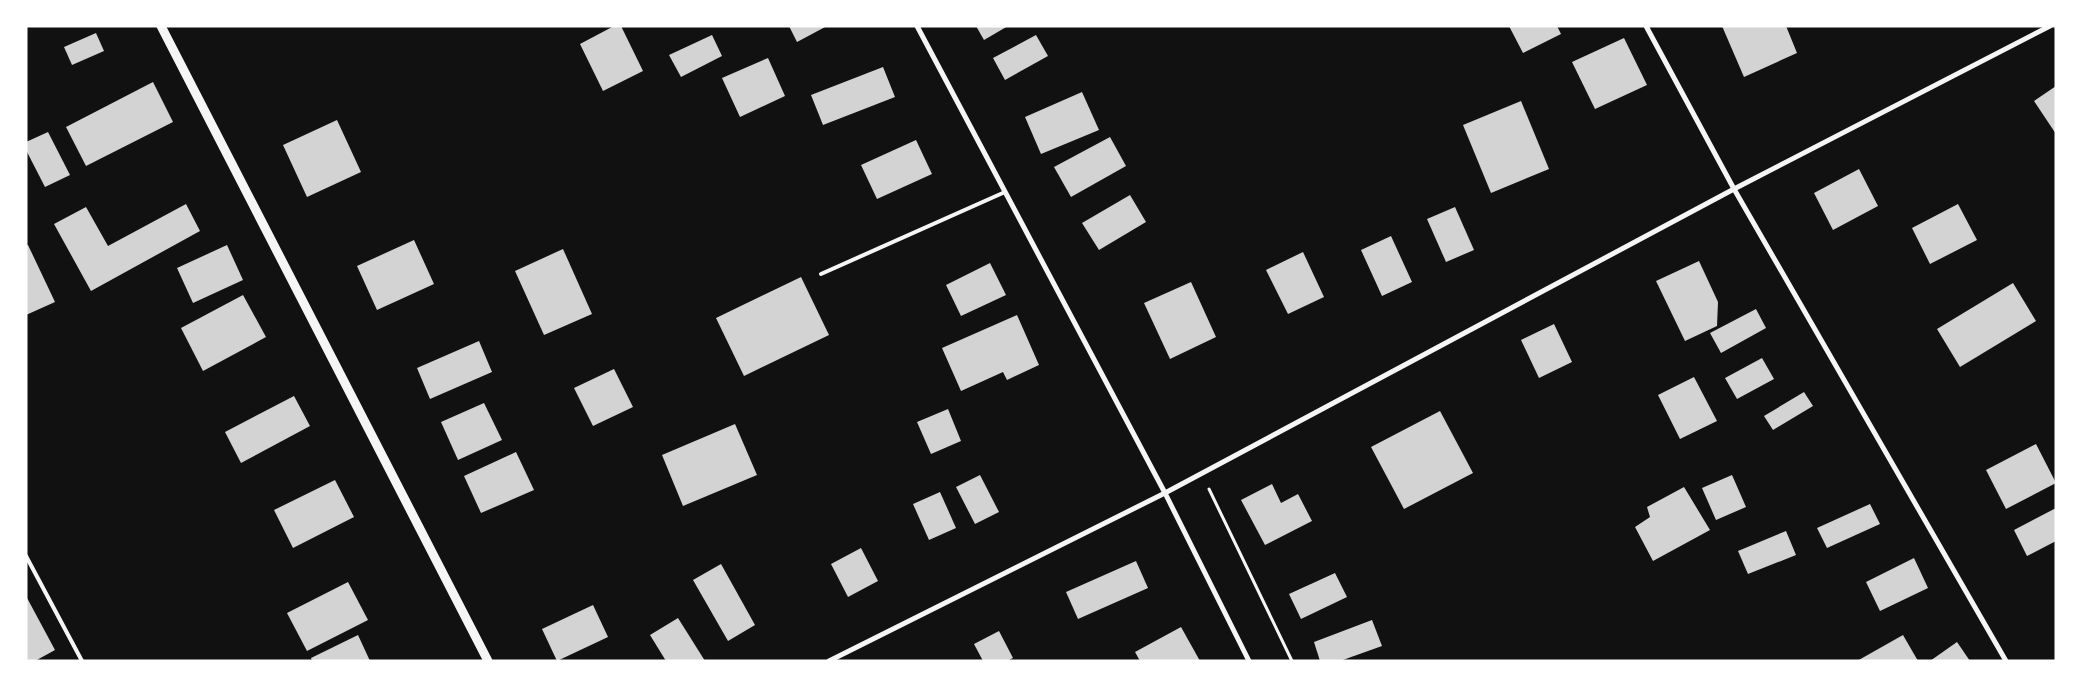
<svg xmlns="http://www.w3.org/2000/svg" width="2082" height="687" font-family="'PT Sans Narrow',sans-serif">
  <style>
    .building { fill: #d3d3d3 }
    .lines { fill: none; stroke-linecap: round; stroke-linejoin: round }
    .path { stroke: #f5f5f5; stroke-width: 3 }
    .service { stroke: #f5f5f5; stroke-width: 4 }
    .minor { stroke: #f5f5f5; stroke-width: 5 }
    .tertiary { stroke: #f5f5f5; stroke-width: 9 }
  </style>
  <rect width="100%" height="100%" fill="#111"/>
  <g class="building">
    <path d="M614,26H621L643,71L603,91L580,44Z"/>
    <path d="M789,26H827L797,42Z"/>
    <path d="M976,26H1008L984,40Z"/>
    <path d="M1509,26H1557L1561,34L1523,53Z"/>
    <path d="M1722,26H1786L1797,53L1744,77Z"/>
    <path d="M96,33L104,51L72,65L64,47Z"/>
    <path d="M712,35L722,56L681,77L669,55Z"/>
    <path d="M1036,35L1048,56L1005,80L993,58Z"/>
    <path d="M1624,38L1647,85L1595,109L1572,62Z"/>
    <path d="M768,58L785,96L740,117L722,78Z"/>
    <path d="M883,67L895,97L823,125L811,95Z"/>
    <path d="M153,82L173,122L86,166L66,127Z"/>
    <path d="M2056,86V134L2034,101Z"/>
    <path d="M1082,92L1099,130L1041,154L1025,117Z"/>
    <path d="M1521,101L1549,169L1491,193L1463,125Z"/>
    <path d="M337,120L361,172L307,197L283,145Z"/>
    <path d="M48,132L70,175L45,187L26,150V142Z"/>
    <path d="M1110,137L1126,166L1071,197L1054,167Z"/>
    <path d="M916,140L932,174L877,199L861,165Z"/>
    <path d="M1859,169L1878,206L1833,230L1814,193Z"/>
    <path d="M1130,195L1146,222L1099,250L1082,223Z"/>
    <path d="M186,204L200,231L91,291L54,224L86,207L108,246Z"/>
    <path d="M1958,204L1977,240L1930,264L1912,228Z"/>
    <path d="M1455,207L1474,250L1446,262L1427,219Z"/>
    <path d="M1391,236L1412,282L1382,296L1361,250Z"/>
    <path d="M414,240L434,284L377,310L357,266Z"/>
    <path d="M28,245L55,302L26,315V246Z"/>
    <path d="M227,245L243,280L193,303L177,268Z"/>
    <path d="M563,249L592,314L544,335L515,271Z"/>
    <path d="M1303,252L1324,297L1288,314L1266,270Z"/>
    <path d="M1699,261L1718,302L1717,326L1685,341L1656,281Z"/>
    <path d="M990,263L1006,295L961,316L946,285Z"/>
    <path d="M801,277L829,335L744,376L716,318Z"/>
    <path d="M1191,282L1216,337L1170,359L1144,303Z"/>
    <path d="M2013,283L2036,321L1960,367L1937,329Z"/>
    <path d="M243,295L266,337L203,371L181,328Z"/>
    <path d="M1756,309L1766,328L1721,353L1710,333Z"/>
    <path d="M1017,315L1039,365L1007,380L1003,372L961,391L942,348Z"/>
    <path d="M1554,324L1572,362L1539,378L1521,340Z"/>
    <path d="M479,341L492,372L430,399L417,368Z"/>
    <path d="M1762,358L1774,379L1737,399L1725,378Z"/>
    <path d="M614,369L633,407L593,426L574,388Z"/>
    <path d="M1694,377L1717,421L1680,439L1658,395Z"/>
    <path d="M1804,392L1813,406L1773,430L1764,416Z"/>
    <path d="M294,396L310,426L241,463L225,432Z"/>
    <path d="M484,403L502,440L458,460L441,422Z"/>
    <path d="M948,409L961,441L931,454L917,422Z"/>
    <path d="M1440,411L1473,473L1404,509L1371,447Z"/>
    <path d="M735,424L757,475L683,506L662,455Z"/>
    <path d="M2036,444L2056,483L2006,509L1986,470Z"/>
    <path d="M516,452L534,490L481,513L464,476Z"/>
    <path d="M980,475L999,512L975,524L956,487Z"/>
    <path d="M1732,475L1746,507L1716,520L1702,488Z"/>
    <path d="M335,480L354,517L293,548L274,510Z"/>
    <path d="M1272,484L1281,503L1298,494L1312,521L1265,545L1241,500Z"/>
    <path d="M1684,487L1710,530L1653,561L1635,527L1650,517L1647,507Z"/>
    <path d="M940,492L956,528L929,540L913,504Z"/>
    <path d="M1870,504L1880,524L1827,548L1817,528Z"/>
    <path d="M2056,508V541L2027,556L2014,530Z"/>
    <path d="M1786,531L1796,555L1748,574L1738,551Z"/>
    <path d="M861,548L878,581L848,597L831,564Z"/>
    <path d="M1914,558L1928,588L1880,611L1866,582Z"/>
    <path d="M1136,561L1148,588L1078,619L1066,592Z"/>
    <path d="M721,564L755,625L728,641L693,580Z"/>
    <path d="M1335,573L1347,597L1301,619L1289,594Z"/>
    <path d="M348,582L368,620L307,651L287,613Z"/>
    <path d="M26,596L55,650L35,661H26Z"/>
    <path d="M593,605L608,637L557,661L542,629Z"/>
    <path d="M678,618L705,661H666L650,635Z"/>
    <path d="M1372,620L1382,646L1340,661H1320L1314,642Z"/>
    <path d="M1181,627L1200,661H1140L1135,652Z"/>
    <path d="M999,631L1013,658L1007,661H983L974,644Z"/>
    <path d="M358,635L370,661H312L311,658Z"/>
    <path d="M1903,635L1918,661H1857Z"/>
    <path d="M1957,642L1970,661H1930Z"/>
  </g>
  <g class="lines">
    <path class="path" d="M1209,489L1292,661"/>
    <g class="service">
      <path d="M821,274L1005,192"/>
      <path d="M26,556L82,661"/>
    </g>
    <g class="minor">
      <path d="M917,26L1165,493L1249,661"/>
      <path d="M1646,26L1734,189L2006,661"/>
      <path d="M829,661L1165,493L1734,189L2050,26"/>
    </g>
    <path class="tertiary" d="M161,26L488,661"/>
  </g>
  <rect width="2082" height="687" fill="none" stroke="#ffffff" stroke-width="55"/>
</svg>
